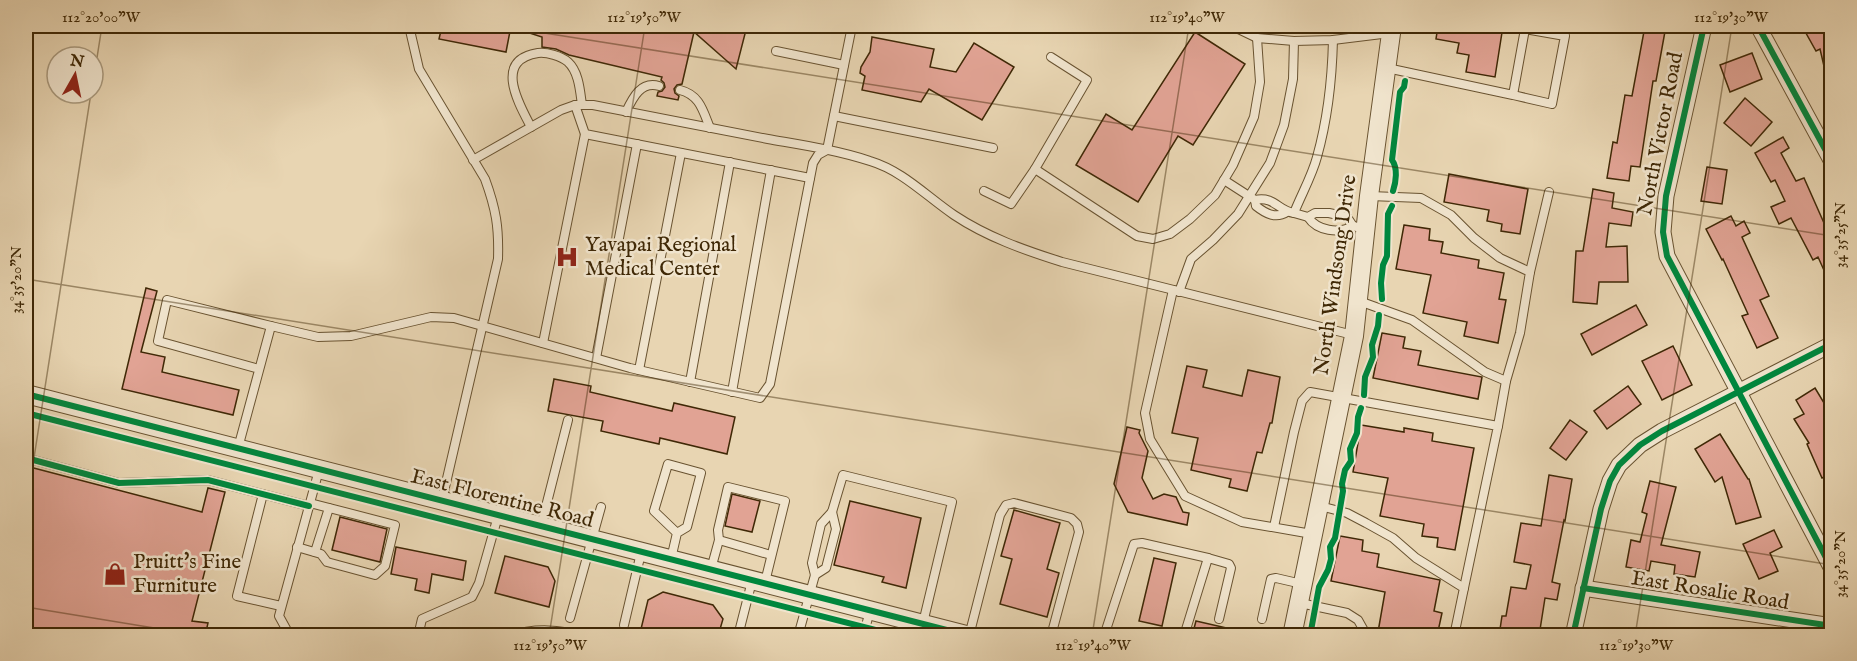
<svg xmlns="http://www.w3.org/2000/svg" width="1857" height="661" font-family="'IM FELL English',serif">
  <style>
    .building { fill: #e1a394; stroke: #3f2806; stroke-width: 1.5 }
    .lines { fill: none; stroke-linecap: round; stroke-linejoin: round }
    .service-casing { stroke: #695331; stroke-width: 10 }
    .minor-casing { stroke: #695331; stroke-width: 17 }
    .tertiary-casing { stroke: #695331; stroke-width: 20 }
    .service { stroke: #f0e4cd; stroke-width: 8 }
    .minor { stroke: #f0e4cd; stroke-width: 15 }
    .tertiary { stroke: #f0e4cd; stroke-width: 18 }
    .cycleway-casing { stroke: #f0e4cd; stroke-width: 10 }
    .cycleway { stroke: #00873e; stroke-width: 6 }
    .ticks { fill: none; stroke: #3f2806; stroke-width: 1.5; stroke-opacity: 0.45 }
    .labels { text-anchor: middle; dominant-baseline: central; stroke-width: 5; stroke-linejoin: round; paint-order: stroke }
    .street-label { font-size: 21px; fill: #3f2806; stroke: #f0e4cd }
    .poi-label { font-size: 21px; fill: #3f2806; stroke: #f0e4cd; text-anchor: start }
    .neatline { fill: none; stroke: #3f2806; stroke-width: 2 }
    .ticks-label { font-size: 15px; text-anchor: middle; fill: #3f2806 }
  </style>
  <rect width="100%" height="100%" fill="#e8d5b2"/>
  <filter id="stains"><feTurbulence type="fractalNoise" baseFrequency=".00333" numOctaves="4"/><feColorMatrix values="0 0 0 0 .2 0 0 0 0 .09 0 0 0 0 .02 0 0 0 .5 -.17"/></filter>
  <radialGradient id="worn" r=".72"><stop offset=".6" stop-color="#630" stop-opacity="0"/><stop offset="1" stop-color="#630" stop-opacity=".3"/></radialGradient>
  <g class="building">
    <path d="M442,26H511L506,52L439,39Z"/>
    <path d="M514,26H747L736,69L694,32L682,84L677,85L674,89L675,93L679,96L678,100L657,96L658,92L662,91L665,87L664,83L661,80L662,77L569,55L556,49L542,47V37L514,28Z"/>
    <path d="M1438,26H1503L1495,77L1466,72L1469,55L1457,53L1459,43L1436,39Z"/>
    <path d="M1645,26H1666L1656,81H1653L1640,167L1631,166L1629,181L1607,178L1613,142L1617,143L1625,95L1632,96Z"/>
    <path d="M1802,26H1828L1832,33V79H1827L1820,49L1816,51Z"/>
    <path d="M1195,32L1245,64L1193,145L1178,136L1138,202L1076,165L1106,114L1132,130Z"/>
    <path d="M872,37L934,49L930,67L956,72L974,43L1014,67L982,120L929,89L921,102L862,90L865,76L860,73L861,67L870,52Z"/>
    <path d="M1752,53L1762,79L1730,92L1720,65Z"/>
    <path d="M1745,98L1772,122L1751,146L1724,123Z"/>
    <path d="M1783,137L1789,148L1781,153L1796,181L1804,178L1824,223L1828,221L1832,227V288L1818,257L1813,260L1791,218L1779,224L1771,207L1785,201L1775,180L1771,182L1755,153Z"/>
    <path d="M1707,167L1727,170L1722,204L1701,201Z"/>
    <path d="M1449,174L1528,189L1520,234L1501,231L1502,224L1487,221L1489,210L1444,202Z"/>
    <path d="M1593,189L1614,193L1612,208L1633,212L1631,226L1609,223L1606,247L1627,246L1628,282H1599L1597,304L1573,302L1576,251H1583Z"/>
    <path d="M1731,216L1736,226L1744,221L1750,233L1742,237L1769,296L1760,300L1778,338L1757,348L1742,316L1748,314L1723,259L1722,260L1706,229Z"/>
    <path d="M1404,225L1430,229L1429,240L1443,242L1441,253L1479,260L1478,268L1504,273L1499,299L1506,300L1498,343L1464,336L1467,322L1423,313L1431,275L1396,269Z"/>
    <path d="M146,288L157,291L141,352L165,357L162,372L239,390L233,415L122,389Z"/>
    <path d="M1636,305L1647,325L1592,355L1581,334Z"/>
    <path d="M1382,333L1405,337L1403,348L1421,351L1418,365L1482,377L1478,399L1373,378Z"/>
    <path d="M1673,346L1692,385L1662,400L1642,361Z"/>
    <path d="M1187,366L1207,370L1203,387L1242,396L1248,370L1280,377L1272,423H1270L1262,453L1257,452L1247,491L1229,487L1231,479L1191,470L1198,438L1172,433Z"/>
    <path d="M554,379L591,386L590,392L672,411L674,403L735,417L727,454L660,438L659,444L601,431L603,421L548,411Z"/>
    <path d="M1628,386L1641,404L1607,429L1594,411Z"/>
    <path d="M1815,388L1824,403L1827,401L1832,408V474L1822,478L1807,444L1809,443L1794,419L1804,414L1796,400Z"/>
    <path d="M1570,420L1587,432L1566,460L1550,448Z"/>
    <path d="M1361,425L1404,432V428L1433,433L1432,441L1474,448L1455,550L1437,547L1438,538L1422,536L1424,524L1380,516L1388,478L1353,472Z"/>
    <path d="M1127,427L1140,430L1139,433L1148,451L1142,478L1153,499L1164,494L1176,497L1183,512L1189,513L1187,525L1128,512L1114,484Z"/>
    <path d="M1720,434L1748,479H1749L1761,517L1736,524L1722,477L1715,482L1695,449Z"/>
    <path d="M26,466L202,512L208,488L225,492L192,621L208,623L205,636H26Z"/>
    <path d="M1549,475L1572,479L1565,521L1564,520L1552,582L1560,584L1557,600L1545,598L1539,636H1499L1502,616H1506L1511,587L1526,589L1531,565L1514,562L1521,523L1541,526Z"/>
    <path d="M1650,481L1676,487L1661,545L1700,552L1695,577L1674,574L1675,565L1651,561L1649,571L1626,567L1631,540L1640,542L1647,514L1642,512Z"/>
    <path d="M732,494L760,501L752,532L725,526Z"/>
    <path d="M850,501L921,518L906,588L882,582L884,577L834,565Z"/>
    <path d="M1014,510L1060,523L1047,569L1059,573L1047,617L1000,604L1012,559L1001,556Z"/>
    <path d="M340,517L387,529L380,562L332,550Z"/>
    <path d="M1774,530L1782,547L1770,553L1778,571L1759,579L1743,544Z"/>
    <path d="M1340,536L1363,540L1362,551L1379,554L1377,567L1440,580L1434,611L1442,613L1437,636H1394L1378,632L1385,592L1331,581Z"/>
    <path d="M396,547L466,561L463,580L432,574L429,593L415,590L417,579L391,574Z"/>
    <path d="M505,556L548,567L555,581L549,607L495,593Z"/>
    <path d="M1154,558L1176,563L1162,626L1139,621Z"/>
    <path d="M663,592L713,605L723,619L718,636H668L641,629L648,600Z"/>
    <path d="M1196,621L1240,631V636H1192Z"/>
  </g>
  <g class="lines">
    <g class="service-casing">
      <g id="service">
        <path d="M409,26L419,69L485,179C496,209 499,227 498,259L442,500"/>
        <path d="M1232,26L1257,38L1294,41"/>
        <path d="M1333,40C1332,80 1328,118 1317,157C1312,176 1301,195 1294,213L1308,217L1315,213H1329L1347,217L1353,226"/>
        <path d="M776,51L844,65"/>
        <path d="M1051,57L1087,80L1035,169L1137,236L1153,239L1170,234L1190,219L1215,195L1233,165L1254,117L1260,82L1257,38"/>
        <path d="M1387,68L1513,95L1525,29L1565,36L1552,104L1513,95"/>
        <path d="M680,90C700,95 703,111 710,128"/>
        <path d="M575,105L585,134L810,178"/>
        <path d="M626,112C633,97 641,81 659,86"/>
        <path d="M834,116L993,148"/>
        <path d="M531,127C519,104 493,60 538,53C547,52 561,56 568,62C579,72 580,91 582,105"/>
        <path d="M473,160L561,110L575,105H593C652,117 710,128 768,139C802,145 837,150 870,161C903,171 926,196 954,215C987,237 1024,250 1062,262L1353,335"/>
        <path d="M1224,180L1255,200C1275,196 1278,211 1294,213"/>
        <path d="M984,191L1011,204L1035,169"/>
        <path d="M1370,196L1421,198L1451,215L1474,238L1500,258L1530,272L1520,333L1506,381"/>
        <path d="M1255,200L1256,206C1266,214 1276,219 1287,212"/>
        <path d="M1308,217C1317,231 1339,234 1353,226L1357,227"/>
        <path d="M1530,272L1549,192"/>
        <path d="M1173,290L1145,413L1150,439L1185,496L1242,522L1312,534"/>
        <path d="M1179,292L1191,259L1213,240L1238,214L1270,163L1284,125L1293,79L1294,41L1333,40L1390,33"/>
        <path d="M1359,301L1412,320L1485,372L1506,381L1498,426"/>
        <path d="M271,326L318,337L351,336L431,317L454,318L630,368L760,398L770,384L813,163L818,155L827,150L852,26"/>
        <path d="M543,343L585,134"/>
        <path d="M596,358L637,144"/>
        <path d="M639,370L681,153"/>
        <path d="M690,382L730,162"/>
        <path d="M732,392L771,170"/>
        <path d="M238,448L271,326L167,300L158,341L259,369"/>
        <path d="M26,458L119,483L208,480L309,506"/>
        <path d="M263,494L237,596L281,606"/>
        <path d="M1320,506L1347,513L1366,523L1393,538L1416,558L1464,588L1454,636"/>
        <path d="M541,526L568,420"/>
        <path d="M1274,527L1294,432L1302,401L1310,392L1498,426L1464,588"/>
        <path d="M719,540L771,555"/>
        <path d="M297,547L321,554L327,562L375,575L385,566L395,525L310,503"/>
        <path d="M315,552L329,508"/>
        <path d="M671,559L677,533L687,527L701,473L668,464L654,511L677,533"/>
        <path d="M711,569L719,540L718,530L728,487L785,501L765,582"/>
        <path d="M815,575L826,568L836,529L832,512"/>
        <path d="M1300,603L1347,613L1358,620L1367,636"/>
        <path d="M570,618L601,507"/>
        <path d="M1262,619L1271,579L1276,578L1302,584"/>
        <path d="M624,625L641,553"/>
        <path d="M290,636L279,616L319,470"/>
        <path d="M418,636L422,619L472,597L479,583L498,516"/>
        <path d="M509,636C536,627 560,630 587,636"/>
        <path d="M738,636L752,581"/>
        <path d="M798,636L815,575L812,563L821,524L832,512L843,475L952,502L923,623"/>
        <path d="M863,636L870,611"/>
        <path d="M969,636L1000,515L1006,505L1014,503L1071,518L1077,524L1079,532L1051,636"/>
        <path d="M1104,636L1134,544L1142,543L1208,558"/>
        <path d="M1184,636L1208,558L1229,564L1231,568L1219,619"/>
      </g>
    </g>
    <g class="minor-casing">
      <g id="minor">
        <path d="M1704,26L1666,196L1663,232L1667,256L1832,569"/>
        <path d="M1758,26L1832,162"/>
        <path d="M1583,588L1832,626"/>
        <path d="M1573,636L1601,509L1610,481L1619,465L1640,445L1662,431L1832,344"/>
      </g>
    </g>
    <g class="tertiary-casing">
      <g id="tertiary">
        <path d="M26,394L970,636"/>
        <path d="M1292,636L1354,336L1369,196L1392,26"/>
      </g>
    </g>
    <use href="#service" class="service"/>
    <use href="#minor" class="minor"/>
    <use href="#tertiary" class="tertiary"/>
    <g class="cycleway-casing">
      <g id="cycleway">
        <path d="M1704,26L1666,196L1663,232L1667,256L1832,569"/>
        <path d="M1758,26L1832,162"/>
        <path d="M1393,191C1396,182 1398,168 1392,160L1400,92L1404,87L1405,81"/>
        <path d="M1382,299L1381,283L1383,265L1387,256L1388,214L1392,206"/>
        <path d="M26,394L970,636"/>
        <path d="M1364,395L1365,377L1373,357L1372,345L1378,326L1379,315"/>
        <path d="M26,413L899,636"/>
        <path d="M26,458L119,483L208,480L309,506"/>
        <path d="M1583,588L1832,626"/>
        <path d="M1310,636L1319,587L1328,570L1331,559L1330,547L1335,538L1343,491L1342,484L1345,470L1351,461L1350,449L1357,433L1358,417L1361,408"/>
        <path d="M1573,636L1601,509L1610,481L1619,465L1640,445L1662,431L1832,344"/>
      </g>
    </g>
    <use href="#cycleway" class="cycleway"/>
  </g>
  <path class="ticks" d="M500,26L1832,236M93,83L102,26M26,279L1832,565M26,509L91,93M26,607L203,636M549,636L645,26M1092,636L1189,26M1635,636L1732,26"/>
  <defs>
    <g id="hospital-bare" transform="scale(1.8)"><path d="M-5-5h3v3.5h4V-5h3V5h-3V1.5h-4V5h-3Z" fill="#8f2418" stroke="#f0e4cd" stroke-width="2.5" paint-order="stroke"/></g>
    <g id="shop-bare" transform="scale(1.8)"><path d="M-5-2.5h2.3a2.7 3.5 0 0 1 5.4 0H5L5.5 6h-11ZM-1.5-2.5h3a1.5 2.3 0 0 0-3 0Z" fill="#8f2418" stroke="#f0e4cd" stroke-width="2.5" paint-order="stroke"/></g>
  </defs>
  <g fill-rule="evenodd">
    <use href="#hospital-bare" x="567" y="257"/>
    <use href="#shop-bare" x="115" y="574"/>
  </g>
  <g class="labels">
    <g class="street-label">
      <text transform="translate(1661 134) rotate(-79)">North Victor Road</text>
      <text transform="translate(1336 275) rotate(-82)">North Windsong Drive</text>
      <text transform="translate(502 499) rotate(14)">East Florentine Road</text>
      <text transform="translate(1710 591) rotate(9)">East Rosalie Road</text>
    </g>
    <g class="poi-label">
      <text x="585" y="245">Yavapai Regional<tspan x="585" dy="24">Medical Center</tspan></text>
      <text x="133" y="562">Pruitt's Fine<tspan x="133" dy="24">Furniture</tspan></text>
    </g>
  </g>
  <rect width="1857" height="661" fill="none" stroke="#e8d5b2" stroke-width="66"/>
  <g transform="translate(75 75) rotate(9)"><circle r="28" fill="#f0e4cd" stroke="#a9997d" stroke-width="1.5"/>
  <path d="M0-4.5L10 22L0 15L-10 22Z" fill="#8f2418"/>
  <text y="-9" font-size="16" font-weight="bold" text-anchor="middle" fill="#3f2806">N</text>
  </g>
  <rect x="33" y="33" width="1791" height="595" class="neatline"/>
  <g class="ticks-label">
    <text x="101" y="22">112°20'00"W</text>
    <text x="644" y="22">112°19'50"W</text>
    <text x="1187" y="22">112°19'40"W</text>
    <text x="1731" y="22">112°19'30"W</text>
    <text transform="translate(1840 235) rotate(-90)" y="5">34°35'25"N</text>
    <text transform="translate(16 280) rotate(-90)" y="5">34°35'20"N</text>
    <text transform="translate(1840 564) rotate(-90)" y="5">34°35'20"N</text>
    <text x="550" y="650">112°19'50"W</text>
    <text x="1093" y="650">112°19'40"W</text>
    <text x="1636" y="650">112°19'30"W</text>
  </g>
  <rect width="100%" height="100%" filter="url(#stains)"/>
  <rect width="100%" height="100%" fill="url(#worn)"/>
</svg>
